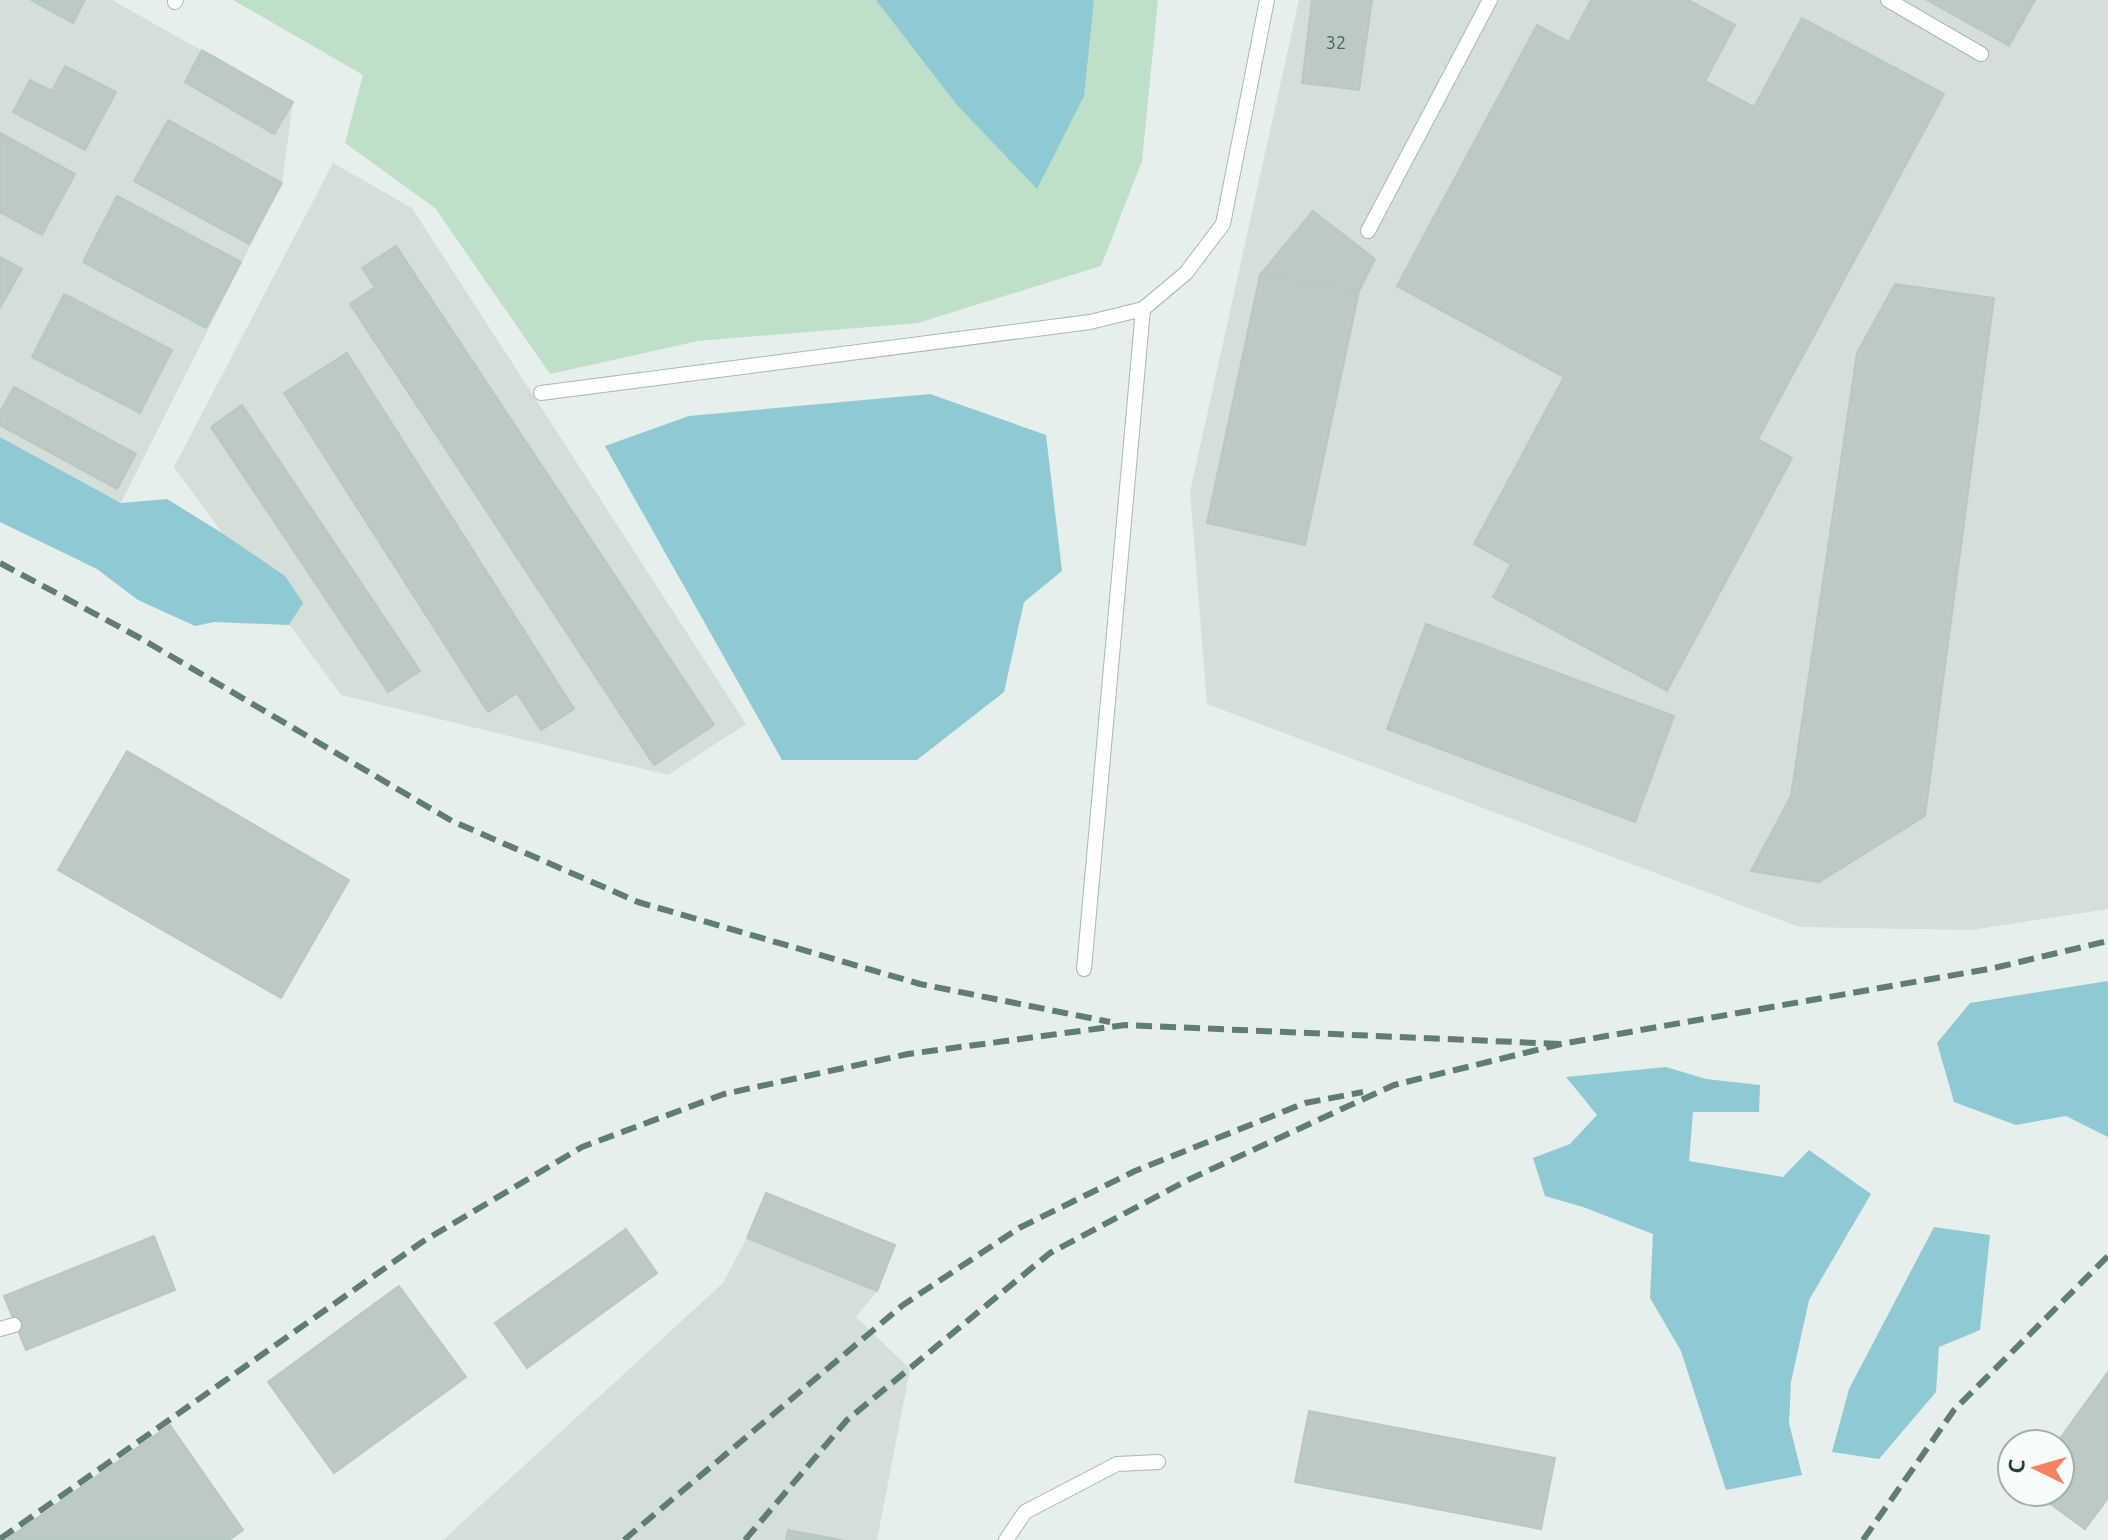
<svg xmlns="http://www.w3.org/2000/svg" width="2108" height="1540" font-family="Ubuntu,sans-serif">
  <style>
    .built { fill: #d4dfda }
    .green { fill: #bfe0c8 }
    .water { fill: #8ec9d4 }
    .building { fill: #bbcac4; stroke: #b8c9c2; stroke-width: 2 }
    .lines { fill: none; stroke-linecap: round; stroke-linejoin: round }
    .lane-casing { stroke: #a8b8b2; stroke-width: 16 }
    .lane { stroke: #fff; stroke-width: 14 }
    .rail { stroke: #5f7d75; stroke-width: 6; stroke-dasharray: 16 8; stroke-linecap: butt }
    .labels { text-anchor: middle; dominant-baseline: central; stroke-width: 7; stroke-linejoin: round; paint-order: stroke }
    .number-label { font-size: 18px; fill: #4a645c }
  </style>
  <rect width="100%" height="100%" fill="#e6efeb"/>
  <g class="built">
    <path d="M0,0H112L293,102L282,183L121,503L0,437Z"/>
    <path d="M1299,0H2108V909L1971,930L1799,927L1207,704L1190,492Z"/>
    <path d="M333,163L412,208L746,724L668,775L341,695L174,467Z"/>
    <path d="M766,1193L895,1245L877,1291L856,1317L910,1369L877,1540H443L723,1283L747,1238Z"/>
  </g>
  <path class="green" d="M233,0H1158L1142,161L1101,266L918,323L698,341L550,374L435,208L345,143L363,75Z"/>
  <g class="water">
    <path d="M876,0H1094L1084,96L1037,189L957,105Z"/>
    <path d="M930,394L1046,435L1062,571L1024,602L1004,692L917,760H782L605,446L689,416Z"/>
    <path d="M0,437L121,503L167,499L222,533L285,576L303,603L289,625L214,622L195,626L138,600L97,569L0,522Z"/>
    <path d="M2108,981V1137L2066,1116L2016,1125L1954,1102L1937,1043L1970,1003Z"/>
    <path d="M1666,1067L1706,1079L1760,1085L1759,1112H1693L1689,1161L1783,1177L1809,1150L1871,1194L1809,1300L1791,1382L1789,1423L1802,1475L1726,1490L1681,1351L1650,1298L1653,1234L1583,1207L1545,1196L1533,1158L1570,1144L1597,1115L1566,1077Z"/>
    <path d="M1934,1227L1990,1235L1980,1330L1939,1347L1936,1392L1879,1459L1832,1452L1849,1389Z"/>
  </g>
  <g class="building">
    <path d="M31,0H85L73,23Z"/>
    <path d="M1312,0H1372L1359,90L1302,83Z"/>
    <path d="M1591,0H1688L1735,25L1705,81L1754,107L1802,18L1944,94L1758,439L1792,458L1667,691L1493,597L1511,564L1474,544L1564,377L1397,286L1537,25L1569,42Z"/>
    <path d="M1927,0H2035L2009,46Z"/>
    <path d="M202,50L293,102L274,134L185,82Z"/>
    <path d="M65,66L116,92L85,150L13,112L30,80L52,91Z"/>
    <path d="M168,120L282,183L249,244L134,181Z"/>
    <path d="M0,133L75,174L42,235L0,212Z"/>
    <path d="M117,196L241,262L206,328L83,262Z"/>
    <path d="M1313,211L1375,259L1359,291L1260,275Z"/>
    <path d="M396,246L714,725L654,765L350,304L375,287L362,268Z"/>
    <path d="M0,257L22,269L0,308Z"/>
    <path d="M1260,275L1359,291L1305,545L1207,523Z"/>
    <path d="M1895,284L1994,298L1925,816L1819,882L1751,871L1791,796L1857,353Z"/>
    <path d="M64,294L172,350L140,413L32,357Z"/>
    <path d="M347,353L574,709L541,730L517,693L488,712L284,393Z"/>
    <path d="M14,387L136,454L117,489L0,425V412Z"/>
    <path d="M242,405L420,671L388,692L211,427Z"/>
    <path d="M1426,624L1674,716L1635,822L1387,729Z"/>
    <path d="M127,751L349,880L281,998L58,870Z"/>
    <path d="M766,1193L895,1245L877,1291L747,1238Z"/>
    <path d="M626,1229L657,1273L527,1368L495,1323Z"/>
    <path d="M154,1236L175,1290L26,1350L4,1296Z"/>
    <path d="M399,1286L466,1377L334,1473L268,1382Z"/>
    <path d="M2108,1372V1498L2085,1529L2034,1492H2060V1444H2056Z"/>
    <path d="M1309,1411L1555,1458L1541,1529L1295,1482Z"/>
    <path d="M170,1425L243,1530L229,1540H6Z"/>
    <path d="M788,1530L842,1540H786Z"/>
  </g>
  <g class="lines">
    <g class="lane-casing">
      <g id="lane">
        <path d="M1888,0L1981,54"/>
        <path d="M175,2L176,0"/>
        <path d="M1368,231L1490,0"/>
        <path d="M541,393L1090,322L1143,309L1186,273L1223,224L1267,0"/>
        <path d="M1084,969L1143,309"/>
        <path d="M0,1329L14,1325"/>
        <path d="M1006,1540L1025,1512L1117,1464L1158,1462"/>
      </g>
    </g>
    <use href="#lane" class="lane"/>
    <g class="rail">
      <path d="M0,563L140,638L452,821L638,902L920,984L1110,1022"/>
      <path d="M0,1539L422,1242L582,1147L724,1094L908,1054L1125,1025L1561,1044"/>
      <path d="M624,1540L903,1305L1019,1228L1135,1171L1305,1103L1363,1092"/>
      <path d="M745,1540L847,1420L1050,1253L1188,1180L1394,1085L1561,1044L1994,968L2108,941"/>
      <path d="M1863,1540L1954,1410L2108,1256"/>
    </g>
  </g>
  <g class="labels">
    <g class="number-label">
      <text x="1336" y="42">32</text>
    </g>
  </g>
  <g transform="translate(2036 1468) rotate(275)"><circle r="38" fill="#f7fbf9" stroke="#a3b1ad" stroke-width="2"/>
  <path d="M0-6L14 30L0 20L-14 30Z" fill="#f4845f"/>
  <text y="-12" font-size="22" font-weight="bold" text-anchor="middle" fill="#24423a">С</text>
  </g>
</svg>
